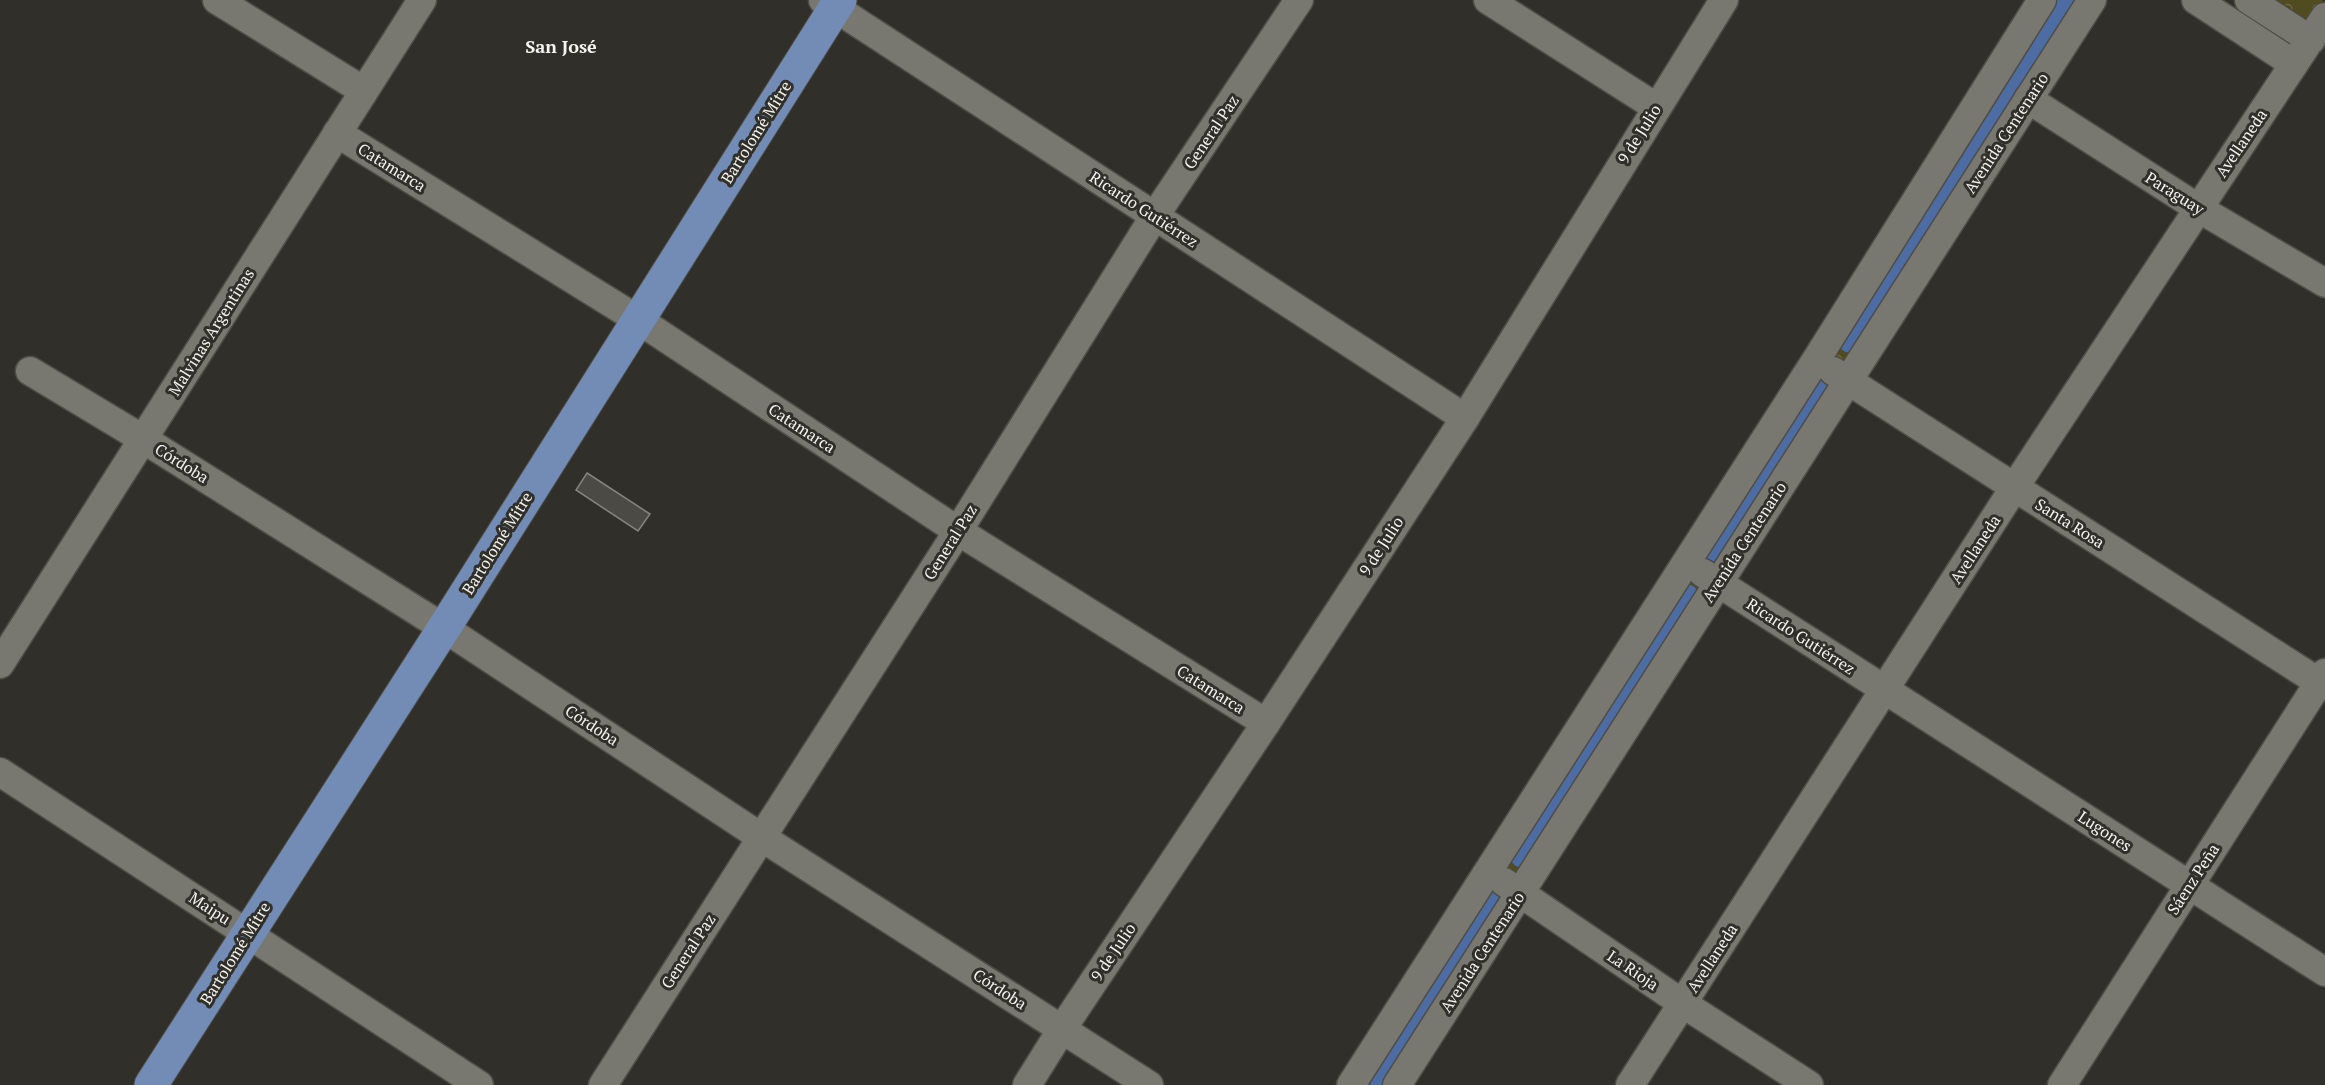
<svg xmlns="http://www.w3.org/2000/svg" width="2325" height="1085" font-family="'PT Serif',serif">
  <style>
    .park { fill: url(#park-crowns) }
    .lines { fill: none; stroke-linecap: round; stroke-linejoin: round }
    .canal { stroke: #4d6ca3; stroke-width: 21 }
    .building { fill: #4b4a45; stroke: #85857e; stroke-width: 1.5 }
    .minor-casing { stroke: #4d4c47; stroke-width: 31 }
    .major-casing { stroke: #4d4c47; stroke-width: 35 }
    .minor { stroke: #787871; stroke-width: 28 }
    .major { stroke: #738cb5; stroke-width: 33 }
    .labels { text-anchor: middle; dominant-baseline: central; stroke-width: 6; stroke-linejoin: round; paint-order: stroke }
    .street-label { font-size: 16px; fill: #f4f4f0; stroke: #302f2a }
    .neighbourhood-label { font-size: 18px; font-weight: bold; fill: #f4f4f0; stroke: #302f2a }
  </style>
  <defs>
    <pattern id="park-crowns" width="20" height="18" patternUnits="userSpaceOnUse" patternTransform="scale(1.5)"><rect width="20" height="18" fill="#504c20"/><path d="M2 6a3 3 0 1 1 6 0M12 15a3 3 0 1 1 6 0" fill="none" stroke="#6a6641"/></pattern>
  </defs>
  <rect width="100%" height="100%" fill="#302f2a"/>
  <g class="park">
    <path d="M2052,0H2086L1394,1085H1356Z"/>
    <path d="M2277,0H2323L2310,21Z"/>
  </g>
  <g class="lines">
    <g class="canal">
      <path d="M1849,342L2067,0"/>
      <path d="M1715,552L1821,385"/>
      <path d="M1521,857L1688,595"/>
      <path d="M1375,1085L1494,898"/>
    </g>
  </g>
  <path class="building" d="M587,473L650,514L638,531L576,490Z"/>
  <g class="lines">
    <g class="minor-casing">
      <g id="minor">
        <path d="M217,0L364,91"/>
        <path d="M823,0L1465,418"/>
        <path d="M1488,0L1656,107"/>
        <path d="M2196,0L2294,64"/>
        <path d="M2249,0L2311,40"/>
        <path d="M2028,99L2198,208L2325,283"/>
        <path d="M337,133L637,319L958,531L1266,723"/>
        <path d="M30,371L143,439L444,628L761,837L1149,1085"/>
        <path d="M1833,371L2325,686"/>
        <path d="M1703,573L2325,972"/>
        <path d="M0,664L422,0"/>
        <path d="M0,772L479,1085"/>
        <path d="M1504,882L1682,1003L1809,1085"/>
        <path d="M603,1085L958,531L1154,217L1299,0"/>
        <path d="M1027,1085L1062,1029L1266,723L1465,418L1724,0"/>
        <path d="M1351,1085L1816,360L2042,0"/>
        <path d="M1397,1085L2092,0"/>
        <path d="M1630,1085L2014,488L2325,17"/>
        <path d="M2062,1085L2325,673"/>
      </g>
    </g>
    <g class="major-casing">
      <path id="major" d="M151,1085L444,628L840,0"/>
    </g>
    <use href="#minor" class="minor"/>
    <use href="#major" class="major"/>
  </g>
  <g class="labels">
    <g class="street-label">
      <text transform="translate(756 132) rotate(-58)">Bartolomé Mitre</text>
      <text transform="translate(1211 132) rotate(-56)">General Paz</text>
      <text transform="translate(2006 133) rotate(-57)">Avenida Centenario</text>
      <text transform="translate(1639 134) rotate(-58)">9 de Julio</text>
      <text transform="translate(2241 143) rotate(-56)">Avellaneda</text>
      <text transform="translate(392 167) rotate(32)">Catamarca</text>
      <text transform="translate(2175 193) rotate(32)">Paraguay</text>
      <text transform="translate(1144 209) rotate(33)">Ricardo Gutiérrez</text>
      <text transform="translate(211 332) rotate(-58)">Malvinas Argentinas</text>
      <text transform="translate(802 428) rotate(33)">Catamarca</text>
      <text transform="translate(182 463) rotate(32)">Córdoba</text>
      <text transform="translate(2070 523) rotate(32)">Santa Rosa</text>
      <text transform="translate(950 542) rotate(-58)">General Paz</text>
      <text transform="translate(1744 542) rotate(-57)">Avenida Centenario</text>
      <text transform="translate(497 543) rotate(-58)">Bartolomé Mitre</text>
      <text transform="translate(1381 546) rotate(-57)">9 de Julio</text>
      <text transform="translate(1975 549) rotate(-57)">Avellaneda</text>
      <text transform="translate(1801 636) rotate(33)">Ricardo Gutiérrez</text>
      <text transform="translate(1211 689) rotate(32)">Catamarca</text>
      <text transform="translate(592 725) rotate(33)">Córdoba</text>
      <text transform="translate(2105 831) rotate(33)">Lugones</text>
      <text transform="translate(2193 879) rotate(-57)">Sáenz Peña</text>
      <text transform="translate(210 908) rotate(33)">Maipu</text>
      <text transform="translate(688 951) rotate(-57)">General Paz</text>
      <text transform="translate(1113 952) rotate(-56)">9 de Julio</text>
      <text transform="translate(1482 952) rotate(-57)">Avenida Centenario</text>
      <text transform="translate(235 953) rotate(-58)">Bartolomé Mitre</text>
      <text transform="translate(1712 958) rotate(-57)">Avellaneda</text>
      <text transform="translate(1633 970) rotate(34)">La Rioja</text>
      <text transform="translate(1000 989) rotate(33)">Córdoba</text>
    </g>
    <g class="neighbourhood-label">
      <text x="561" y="46">San José</text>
    </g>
  </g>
</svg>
